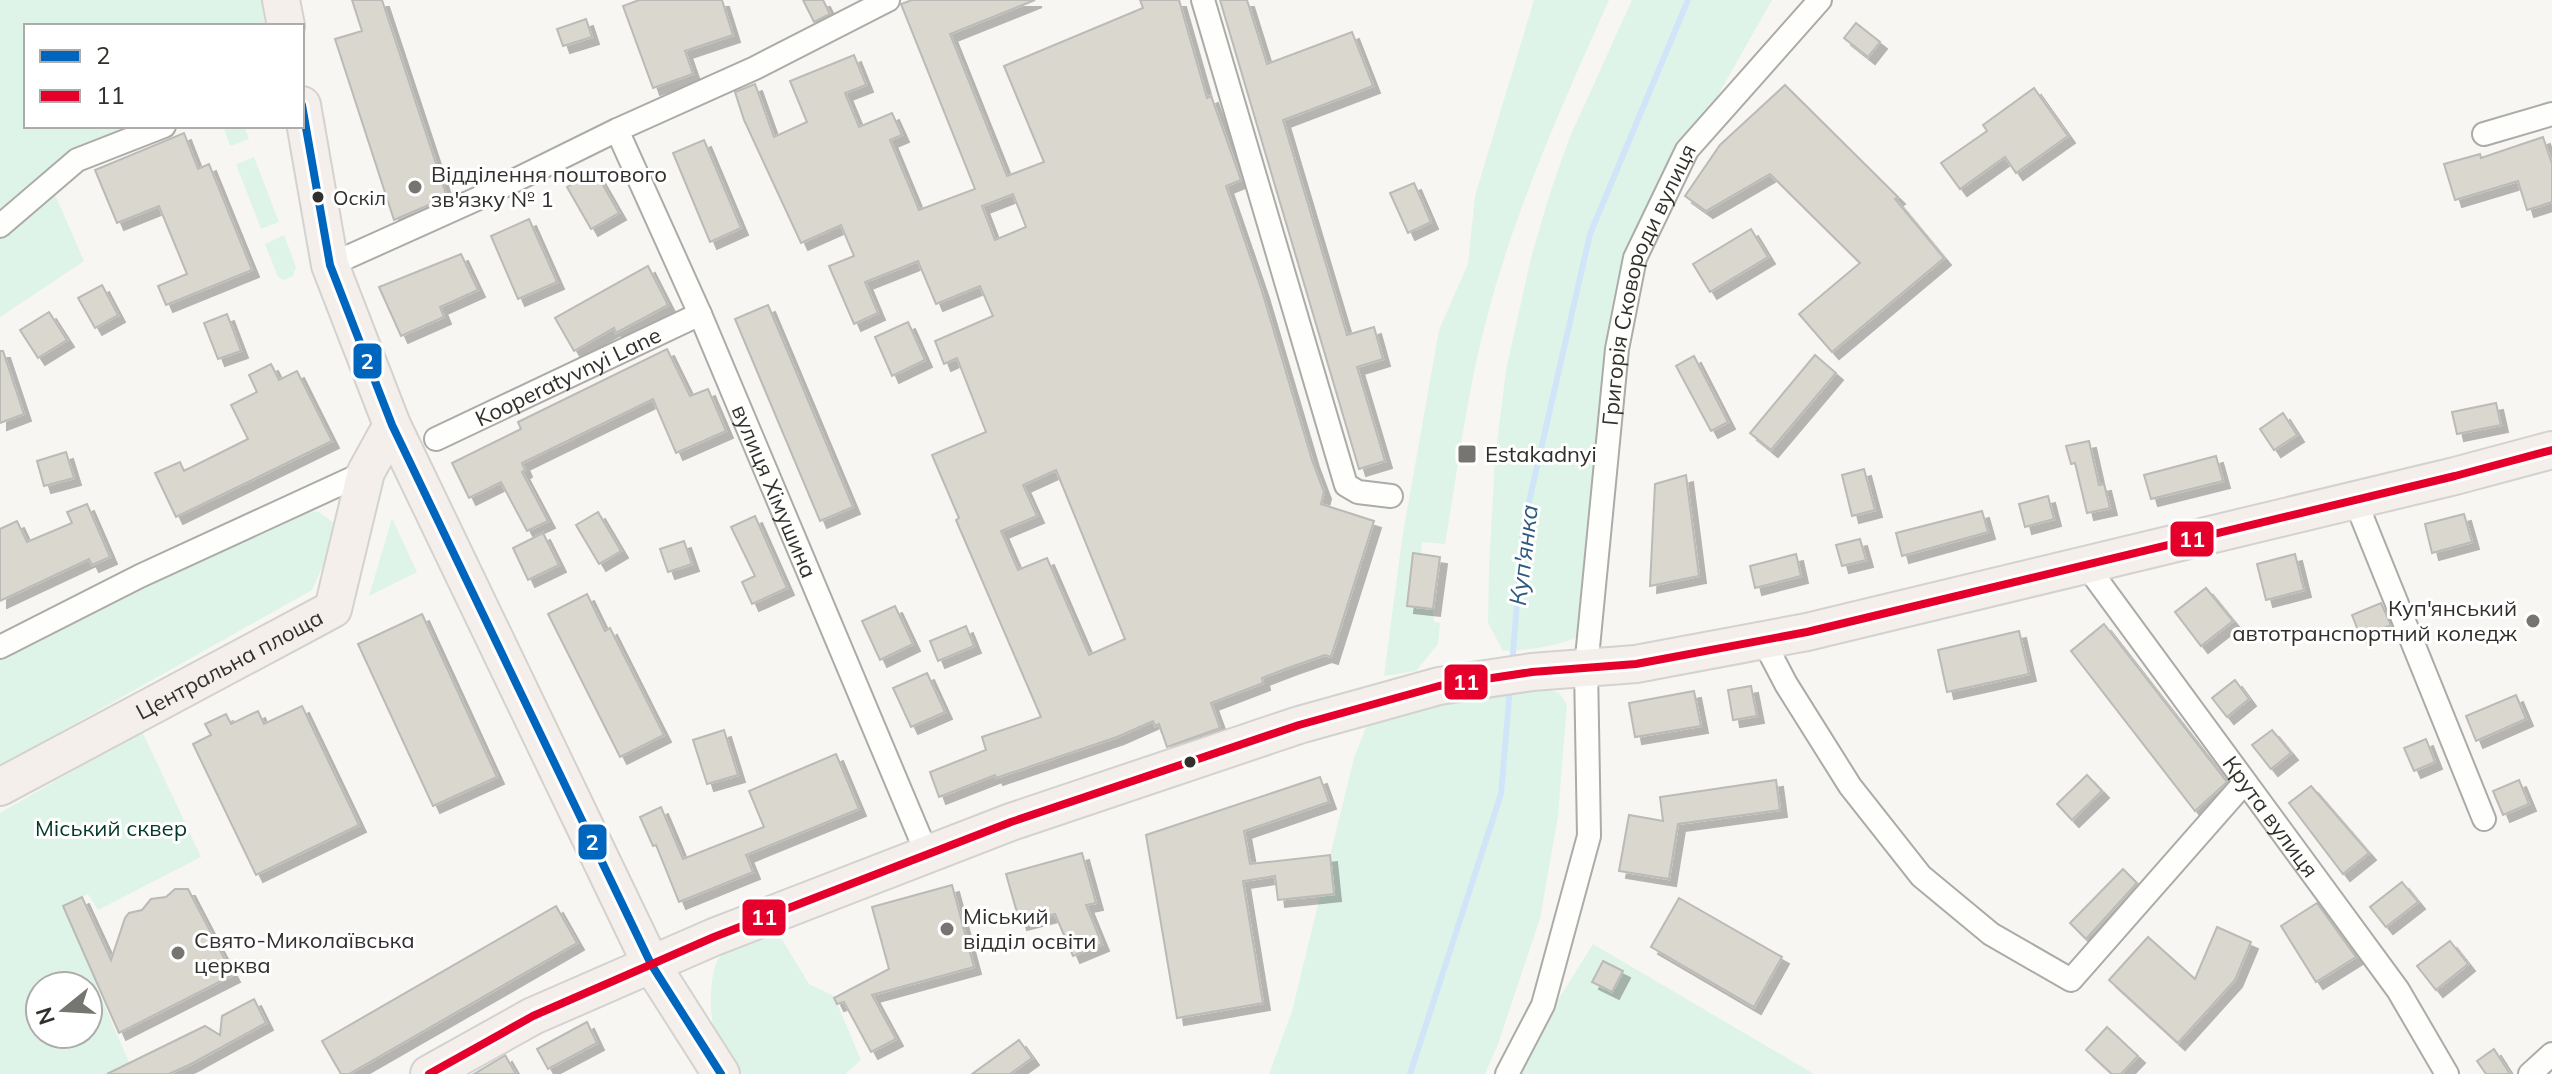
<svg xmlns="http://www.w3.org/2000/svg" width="2552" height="1074" font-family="Mulish,sans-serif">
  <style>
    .green { fill: #dff4e8; fill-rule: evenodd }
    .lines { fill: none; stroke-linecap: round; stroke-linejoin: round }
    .stream { stroke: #d0e6f8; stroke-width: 6 }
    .building { fill: #d9d7ce; stroke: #babab7; stroke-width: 2; fill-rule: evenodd; filter: url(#shadow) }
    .minor-casing { stroke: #acaba8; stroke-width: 26 }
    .primary-casing { stroke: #d3d2d0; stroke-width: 40 }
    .minor { stroke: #fefefd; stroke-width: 22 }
    .primary { stroke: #f4efea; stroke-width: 36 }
    .bus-1-casing { stroke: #fff; stroke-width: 14 }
    .bus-2-casing { stroke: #fff; stroke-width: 14 }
    .bus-1 { stroke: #0065bd; stroke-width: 8 }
    .bus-2 { stroke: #e4002b; stroke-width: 8 }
    .poi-dot { fill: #767572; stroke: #fff; stroke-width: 3 }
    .bus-dot { fill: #31302d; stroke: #fff; stroke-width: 3 }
    .labels { text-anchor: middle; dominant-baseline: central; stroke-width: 6; stroke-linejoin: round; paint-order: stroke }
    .bus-label { font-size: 20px; fill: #31302d; stroke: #fff; text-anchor: start }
    .poi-label { font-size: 22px; fill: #31302d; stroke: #fff; text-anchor: start }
    .street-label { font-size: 22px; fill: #31302d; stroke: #fff }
    .park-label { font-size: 22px; fill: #033926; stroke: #fff }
    .water-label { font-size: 24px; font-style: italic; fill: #2b597f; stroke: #fff }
    .line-badge { stroke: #fff; stroke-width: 3 }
    .badge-label { font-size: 22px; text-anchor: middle; font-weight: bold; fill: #fff }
  </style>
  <defs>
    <filter id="shadow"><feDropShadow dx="7" dy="7" stdDeviation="0" flood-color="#0004"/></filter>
  </defs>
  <rect width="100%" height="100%" fill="#f7f6f2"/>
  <g class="green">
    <path d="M0,0H263L269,26H26V126H144L0,214Z"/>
    <path d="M1534,0H1609C1563,103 1516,207 1487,317C1467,391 1458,469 1445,544L1422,542L1421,554H1413L1407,606L1433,609L1434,622L1440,623L1438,644L1416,671L1384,676L1402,539L1439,330L1468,264L1475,196Z"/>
    <path d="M1632,0H1772L1687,150L1635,258L1589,632C1560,646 1535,650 1503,651L1488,623L1489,567L1495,459L1506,370L1531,258L1549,196L1569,139Z"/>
    <path d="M223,126H244L249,139L230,146Z"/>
    <path d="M254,157L279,222L261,229L236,164Z"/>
    <path d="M50,183L84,261L0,317V226Z"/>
    <path d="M284,235L296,267L293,276L284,280L278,277L265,244Z"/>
    <path d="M306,511L319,512L334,523L326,559L312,590L0,766V652Z"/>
    <path d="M392,518L417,572L369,596Z"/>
    <path d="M1543,687L1559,693L1567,704L1558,816L1540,919L1498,1044L1485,1074H1269L1292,1011L1354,758L1369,719Z"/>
    <path d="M142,731L201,857L98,910L88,894L63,906L100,986L97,988L134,1074H0V813ZM40,986H88V1034H40Z"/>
    <path d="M778,933L809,984L834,996L861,1060L845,1074H742C733,1060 721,1046 715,1031C708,1015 709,962 724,952C735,943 764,938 778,933Z"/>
    <path d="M1593,944L1814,1074H1508L1554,1000H1558Z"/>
  </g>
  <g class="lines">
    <g class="stream">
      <path d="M1512,665L1523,528L1590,234L1688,0"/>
      <path d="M1410,1074L1501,794L1510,688"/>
    </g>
  </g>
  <g class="building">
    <path d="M352,0H382L447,197L394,220L335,39L362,31Z"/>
    <path d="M639,0H722L733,35L685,51L693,74L653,88L623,6Z"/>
    <path d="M803,0H823L830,14L814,22Z"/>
    <path d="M912,0H1035L950,34L1007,176L1044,162L1004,66L1143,8L1140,0H1179L1207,98L1211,96L1241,180L1226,186L1262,291L1312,460L1324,492L1321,504L1374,521L1331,657L1325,655L1288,668L1262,678L1263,683L1211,703L1220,728L1167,747L1159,724L1155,726L1153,721L1117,737L996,778L995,775L939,797L930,772L986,750L982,737L1041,717L956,520L959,518L932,455L986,432L957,358L944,364L935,341L993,316L980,286L936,304L918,261L865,282L878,313L854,324L829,266L854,256L841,225L801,243L744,120L735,92L755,84L774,137L807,122L790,81L854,55L866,85L845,93L859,127L892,113L902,135L890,140L919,210L975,189L901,4ZM1013,194L1026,227L995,240L982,206ZM1056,470L1125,639L1089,655L1047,558L1018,570L1001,531L1037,516L1023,485Z"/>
    <path d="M1220,0H1247L1267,64L1352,32L1373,86L1283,120L1347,335L1374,327L1383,359L1357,367L1385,461L1359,469Z"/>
    <path d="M586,19L592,37L563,46L557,29Z"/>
    <path d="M1856,23L1880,42L1868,57L1844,38Z"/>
    <path d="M1785,85L1898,197L1895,199L1944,258L1832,352L1799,314L1860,263L1770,174L1706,211L1685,196L1720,145Z"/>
    <path d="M2034,88L2068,136L2016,173L2005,157L1960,189L1941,163L1987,131L1983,125Z"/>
    <path d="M184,133L198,169L209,164L252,270L166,305L158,286L187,274L159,206L117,223L95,170Z"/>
    <path d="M2543,137L2552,164V202L2527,210L2518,181L2455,200L2444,164L2480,154L2481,158Z"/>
    <path d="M704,140L741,228L710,242L673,153Z"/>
    <path d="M595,171L619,213L591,229L567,187Z"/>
    <path d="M1414,183L1431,222L1408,233L1390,193Z"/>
    <path d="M529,219L557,282L518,299L491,236Z"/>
    <path d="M1751,229L1768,257L1710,292L1693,264Z"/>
    <path d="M461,254L478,290L440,307L444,317L401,336L379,287Z"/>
    <path d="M648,266L668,305L616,333L614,328L574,351L555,318Z"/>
    <path d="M102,285L118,315L95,328L78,298Z"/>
    <path d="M768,305L853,507L820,521L735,319Z"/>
    <path d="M49,312L67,340L38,358L20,330Z"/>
    <path d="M227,314L241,351L218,359L204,323Z"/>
    <path d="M908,322L925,360L892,376L875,337Z"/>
    <path d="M667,349L690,396L708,389L726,431L676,453L653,399L522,463L525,470L522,472L548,521L527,531L501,482L469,498L452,463L521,429L518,422Z"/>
    <path d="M0,351H3L24,414L0,423Z"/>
    <path d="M1815,355L1836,373L1771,450L1750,433Z"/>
    <path d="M1694,356L1728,422L1711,431L1676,366Z"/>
    <path d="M271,364L279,380L297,371L332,441L176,517L155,473L180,462L184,471L248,439L231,405L257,392L249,375Z"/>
    <path d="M2496,403L2501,425L2457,434L2452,412Z"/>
    <path d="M2283,413L2297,435L2274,450L2260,429Z"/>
    <path d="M2089,441L2099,485L2104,484L2110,508L2087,513L2075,463L2071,464L2066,446Z"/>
    <path d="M66,452L74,478L44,486L37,461Z"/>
    <path d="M2216,456L2223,481L2151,499L2144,475Z"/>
    <path d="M1864,469L1875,510L1852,516L1842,475Z"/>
    <path d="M1686,475L1699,576L1650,586L1655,484Z"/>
    <path d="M2048,496L2054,519L2025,527L2019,504Z"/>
    <path d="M87,504L110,557L92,565L89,559L0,601V529L17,521L27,542L72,523L67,512Z"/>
    <path d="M1982,511L1988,532L1902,556L1896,533Z"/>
    <path d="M598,512L621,551L599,564L576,525Z"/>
    <path d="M2464,514L2472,542L2432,553L2425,524Z"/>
    <path d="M755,516L787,588L752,604L742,582L755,576L731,527Z"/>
    <path d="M543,533L559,565L528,580L513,548Z"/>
    <path d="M1860,539L1866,560L1842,566L1836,545Z"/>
    <path d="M684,541L692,564L668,572L660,549Z"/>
    <path d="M1413,553L1440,557L1433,609L1407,606Z"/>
    <path d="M1796,554L1801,576L1755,588L1750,566Z"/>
    <path d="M2295,554L2304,590L2266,600L2257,564Z"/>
    <path d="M2206,588L2233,621L2201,646L2175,612Z"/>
    <path d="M587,594L605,631L610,628L664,735L620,757L548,614Z"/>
    <path d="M2381,603L2391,625L2361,638L2352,615Z"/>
    <path d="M895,606L913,644L880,660L862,621Z"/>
    <path d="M422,614L497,777L433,806L358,644Z"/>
    <path d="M2104,624L2227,782L2195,811L2071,651Z"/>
    <path d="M966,626L974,646L938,661L930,641Z"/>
    <path d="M2019,631L2029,674L1947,692L1938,650Z"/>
    <path d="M927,673L945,712L911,727L893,688Z"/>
    <path d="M2235,680L2249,699L2227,717L2212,698Z"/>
    <path d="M1751,686L1757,716L1733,720L1728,690Z"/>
    <path d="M1694,691L1701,726L1635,737L1629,703Z"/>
    <path d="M2516,695L2526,719L2476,741L2466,716Z"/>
    <path d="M302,706L359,825L256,875L193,744L211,735L205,724L226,714L231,724L258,711L264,724Z"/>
    <path d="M724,730L738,775L707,784L693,740Z"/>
    <path d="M2272,730L2291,753L2271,769L2252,745Z"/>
    <path d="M2426,739L2435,762L2414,771L2404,748Z"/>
    <path d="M836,754L859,809L746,855L753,872L679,902L656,845L653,846L640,817L661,807L683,859L764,827L749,791Z"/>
    <path d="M2087,775L2102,791L2072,820L2057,804Z"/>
    <path d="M1320,777L1329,802L1244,831L1250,864L1330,855L1334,894L1278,900L1275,876L1243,881L1263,1003L1177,1018L1146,835Z"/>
    <path d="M1776,780L1780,810L1678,824L1669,879L1619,871L1629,815L1663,821L1660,797Z"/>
    <path d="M2519,780L2529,804L2503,815L2493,791Z"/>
    <path d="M2311,786L2369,853L2343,874L2289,803Z"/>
    <path d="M1082,853L1096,903L1086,905L1102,944L1073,956L1055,914L1020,923L1006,874Z"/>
    <path d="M2123,869L2137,883L2086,939L2070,923Z"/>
    <path d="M2402,882L2418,902L2386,927L2370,907Z"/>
    <path d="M952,885L974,967L872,995L896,1039L871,1052L844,1002L837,1004L834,998L889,969L872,907Z"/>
    <path d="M175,889H188L233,975L119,1033L63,906L82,897L111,960L125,918L129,913L142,910L151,899L166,897Z"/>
    <path d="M1679,898L1782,957L1754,1007L1651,947Z"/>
    <path d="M2317,903L2356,957L2316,982L2281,926Z"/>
    <path d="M556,906L577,943L349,1074H341L322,1041Z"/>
    <path d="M2217,927L2251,942L2235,980L2178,1043L2109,980L2148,937L2195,979Z"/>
    <path d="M2450,941L2468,964L2436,990L2417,966Z"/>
    <path d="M1603,961L1623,971L1612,992L1592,982Z"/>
    <path d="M254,999L266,1023L191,1064L169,1074H107L205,1026L220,1035L222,1016Z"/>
    <path d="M587,1022L597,1043L548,1069L537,1049Z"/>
    <path d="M2107,1027L2138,1056L2121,1074H2112L2086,1050Z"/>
    <path d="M1019,1040L1032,1058L1010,1074H972Z"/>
    <path d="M2494,1049L2510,1074H2486L2477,1061Z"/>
    <path d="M505,1055L516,1074H474L504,1056Z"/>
  </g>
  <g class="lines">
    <g class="minor-casing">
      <g id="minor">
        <path d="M1203,0L1346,485L1358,492L1391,496"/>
        <path id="s1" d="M617,130L700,314L927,854"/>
        <path d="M2484,134L2552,114"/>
        <path d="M0,226L77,160L164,126"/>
        <path d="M330,265L479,198L617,130L755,68L888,0"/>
        <path id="s2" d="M436,439L700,314"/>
        <path d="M2355,500L2484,819"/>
        <path id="s3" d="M2086,565L2398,990L2447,1074"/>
        <path d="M1763,640L1786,684L1850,786L1921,876L1991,934L2071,980L2245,782"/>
        <path d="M0,647L140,576L366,472"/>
        <path id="s4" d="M1507,1074L1543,1005L1589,836L1586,668L1617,349L1635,258L1687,150L1820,0"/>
        <path d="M2530,1074L2552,1054"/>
      </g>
    </g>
    <g class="primary-casing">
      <g id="primary">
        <path d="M281,0L286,26"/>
        <path d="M302,105L330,265L392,425L651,964L721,1074"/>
        <path id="s5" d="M0,787L333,609L366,472L392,425"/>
        <path d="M429,1074L533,1016L714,937L1011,822L1299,725L1439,686L1532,672L1636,664L1807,632L2455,476L2552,450"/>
      </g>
    </g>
    <use href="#minor" class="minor"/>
    <use href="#primary" class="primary"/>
    <g class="bus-1-casing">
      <path id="bus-1" d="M302,105L330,265L392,425L651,964L721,1074"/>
    </g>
    <g class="bus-2-casing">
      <path id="bus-2" d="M429,1074L533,1016L714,937L1011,822L1299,725L1439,686L1532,672L1636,664L1807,632L2455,476L2552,450"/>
    </g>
    <use href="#bus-1" class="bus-1"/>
    <use href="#bus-2" class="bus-2"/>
  </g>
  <g class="poi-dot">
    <circle cx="415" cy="187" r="8"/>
    <rect x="1457" y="444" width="20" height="20" rx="4"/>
    <circle cx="2533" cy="621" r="8"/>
    <circle cx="947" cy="929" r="8"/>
    <circle cx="178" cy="953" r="8"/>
  </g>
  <g class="bus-dot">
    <circle cx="318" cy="197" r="7"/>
    <circle cx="1190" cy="762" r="7"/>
  </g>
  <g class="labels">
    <g class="bus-label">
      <text x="333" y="197">Оскіл</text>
    </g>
    <g class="poi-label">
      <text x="431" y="174">Відділення поштового<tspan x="431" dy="25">зв'язку № 1</tspan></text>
      <text x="1485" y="454">Estakadnyi</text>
      <text x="2517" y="608" text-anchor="end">Куп'янський<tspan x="2517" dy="25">автотранспортний коледж</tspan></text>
      <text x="963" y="916">Міський<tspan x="963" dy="25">відділ освіти</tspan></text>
      <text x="194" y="940">Свято-Миколаївська<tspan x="194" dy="25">церква</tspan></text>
    </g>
    <g class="street-label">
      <text stroke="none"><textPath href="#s4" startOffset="812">Григорія Сковороди вулиця</textPath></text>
      <text stroke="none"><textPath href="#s2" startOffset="146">Kooperatyvnyi Lane</textPath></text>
      <text stroke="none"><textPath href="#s1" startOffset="394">вулиця Хімушина</textPath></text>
      <text stroke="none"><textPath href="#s5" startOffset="260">Центральна площа</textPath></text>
      <text stroke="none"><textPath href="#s3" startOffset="312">Крута вулиця</textPath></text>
    </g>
    <g class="park-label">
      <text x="111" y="828">Міський сквер</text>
    </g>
    <g class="water-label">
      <text transform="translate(1523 555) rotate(-83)">Куп'янка</text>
    </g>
  </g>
  <g class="line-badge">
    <rect x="352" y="342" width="31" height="38" rx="8" fill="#0065bd"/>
    <rect x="2169" y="520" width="46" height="38" rx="8" fill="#e4002b"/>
    <rect x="1443" y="663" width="46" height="38" rx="8" fill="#e4002b"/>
    <rect x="577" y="823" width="31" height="38" rx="8" fill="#0065bd"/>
    <rect x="741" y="898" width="46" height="39" rx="8" fill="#e4002b"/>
  </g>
  <g class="badge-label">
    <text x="367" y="369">2</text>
    <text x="2192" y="547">11</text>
    <text x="1466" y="690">11</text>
    <text x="592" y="850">2</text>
    <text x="764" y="925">11</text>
  </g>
  <rect x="24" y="24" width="280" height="104" fill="#ffffff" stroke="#adacab" stroke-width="2"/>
  <rect x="40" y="50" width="40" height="12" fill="#0065bd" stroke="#adacab" stroke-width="2"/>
  <text x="96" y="64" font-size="24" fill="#31302d">2</text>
  <rect x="40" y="90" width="40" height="12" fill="#e4002b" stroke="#adacab" stroke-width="2"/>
  <text x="96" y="104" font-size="24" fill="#31302d">11</text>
  <g transform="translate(64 1010) rotate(252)"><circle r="38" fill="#ffffff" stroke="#adacab" stroke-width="2"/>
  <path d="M0-6L14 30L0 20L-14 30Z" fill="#767572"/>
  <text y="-12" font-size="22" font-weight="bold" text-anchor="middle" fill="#31302d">N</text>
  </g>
</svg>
